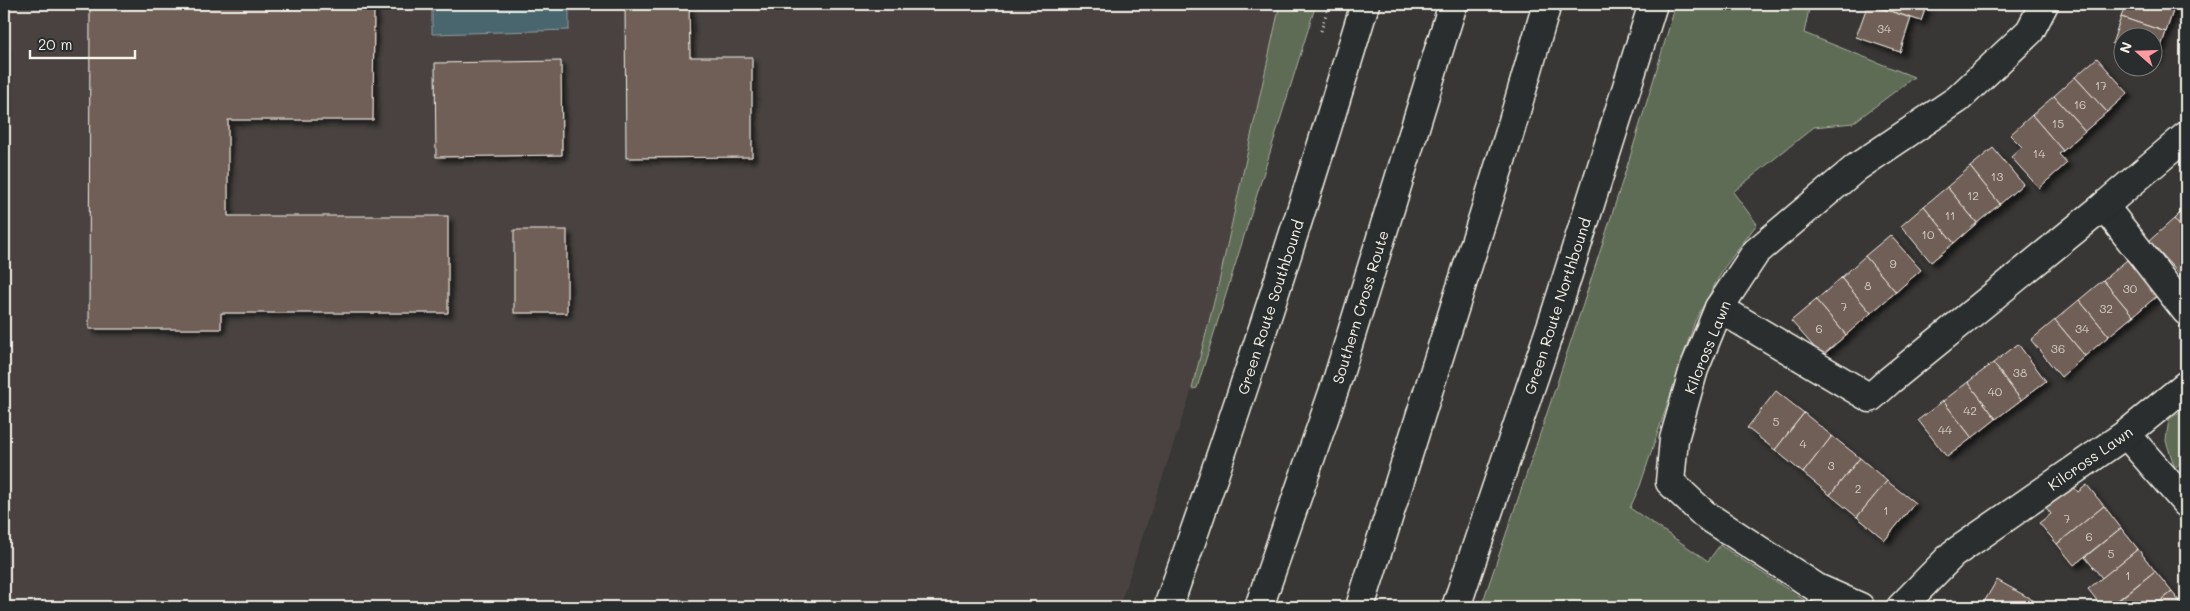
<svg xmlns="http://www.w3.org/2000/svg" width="2190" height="611" font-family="Mali,sans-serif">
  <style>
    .built { fill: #484340 }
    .green { fill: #5e6c54; stroke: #a9ae9e }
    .water { fill: #4a656e; stroke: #8e9d9f }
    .building { fill: #6f5e56; stroke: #f4f1e8; filter: url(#shadow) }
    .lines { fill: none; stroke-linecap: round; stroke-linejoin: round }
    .minor-casing { stroke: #f4f1e8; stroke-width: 31 }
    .major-casing { stroke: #f4f1e8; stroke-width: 31 }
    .highway-casing { stroke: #f4f1e8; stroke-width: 31 }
    .path { stroke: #f4f1e8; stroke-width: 3; stroke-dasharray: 1 4; stroke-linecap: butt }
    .minor { stroke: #2a2d2e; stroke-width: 28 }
    .major { stroke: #2a2d2e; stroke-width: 28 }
    .highway { stroke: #2a2d2e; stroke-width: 28 }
    .labels { text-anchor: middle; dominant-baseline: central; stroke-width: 4; stroke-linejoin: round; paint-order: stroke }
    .number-label { font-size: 12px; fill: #d3ccc4 }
    .street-label { font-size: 15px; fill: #f4f1e8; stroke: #2a2d2e }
  </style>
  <defs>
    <filter id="shadow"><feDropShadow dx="4.5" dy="4.5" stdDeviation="2.5" flood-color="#0009"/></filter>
  </defs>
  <rect width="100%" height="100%" fill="#383736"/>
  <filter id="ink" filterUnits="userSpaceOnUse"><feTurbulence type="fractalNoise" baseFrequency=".02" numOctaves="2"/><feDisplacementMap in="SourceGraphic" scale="10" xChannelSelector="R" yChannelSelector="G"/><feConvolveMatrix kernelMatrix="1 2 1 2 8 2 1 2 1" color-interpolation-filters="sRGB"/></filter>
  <g filter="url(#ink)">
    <path class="built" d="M4,4H1280L1219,282L1192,389L1119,607H4Z"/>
    <g class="green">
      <path d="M1280,4H1316L1197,388L1192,389L1219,282Z"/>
      <path d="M1676,4H1810L1804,33L1914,77L1853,123L1814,127L1733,192L1757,224L1724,268L1695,321L1640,486L1630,508L1708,561L1720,545L1815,607H1481C1550,407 1617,207 1676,4Z"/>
      <path d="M2186,408V458L2175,468L2166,441L2169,419Z"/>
    </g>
    <path class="water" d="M432,4H569V30L432,34Z"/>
    <g class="building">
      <path d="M90,4H374L373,120H228V216H448V313H221V329H89Z"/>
      <path d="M625,4H689L690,57H752V157L626,158Z"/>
      <path d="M1868,4L1911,18L1900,52L1856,37Z"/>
      <path d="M1879,4H1927L1921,21L1878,7Z"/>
      <path d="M2126,4H2173L2175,5L2166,32L2121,17Z"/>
      <path d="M2121,17L2166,32L2157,59L2152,58V38H2122V48L2112,44Z"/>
      <path d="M4,43L5,111H4Z"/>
      <path d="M2097,58L2128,93L2107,112L2075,77Z"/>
      <path d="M561,61L562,155L436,157L435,63Z"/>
      <path d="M2075,77L2107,112L2085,131L2054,96Z"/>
      <path d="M2054,96L2085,131L2063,151L2032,115Z"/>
      <path d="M2032,115L2063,151L2059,154L2067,163L2039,188L2011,157L2022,147L2010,135Z"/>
      <path d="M1993,148L2023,184L2000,204L1970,167Z"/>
      <path d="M1970,167L2000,204L1977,223L1947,187Z"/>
      <path d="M1947,187L1977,223L1954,243L1924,206Z"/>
      <path d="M1924,206L1954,243L1931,262L1901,226Z"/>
      <path d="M2186,207V233L2174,219Z"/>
      <path d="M2174,219L2186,233V271L2181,276L2149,241Z"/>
      <rect x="514" y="230" width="53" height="83"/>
      <path d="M1890,235L1921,270L1896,292L1865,256Z"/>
      <path d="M1865,256L1896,292L1871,313L1841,278Z"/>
      <path d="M2127,260L2157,296L2133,316L2103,280Z"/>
      <path d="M1841,278L1871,313L1846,335L1816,300Z"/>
      <path d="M2103,280L2133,316L2109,336L2079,300Z"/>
      <path d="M1816,300L1846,335L1822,356L1791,321Z"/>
      <path d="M2079,300L2109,336L2085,356L2055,320Z"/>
      <path d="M2055,320L2085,356L2061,377L2031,340Z"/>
      <path d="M2018,344L2046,381L2021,400L1993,363Z"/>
      <path d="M1993,363L2021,400L1996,419L1968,382Z"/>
      <path d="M1968,382L1996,419L1972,438L1943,401Z"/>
      <path d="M1776,391L1804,413L1775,450L1747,428Z"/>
      <path d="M1943,401L1972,438L1947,457L1918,420Z"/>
      <path d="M1804,413L1832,436L1803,473L1775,450Z"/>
      <path d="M1832,436L1860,458L1830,495L1803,473Z"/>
      <path d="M1860,458L1887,481L1857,517L1830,495Z"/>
      <path d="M1887,481L1915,503L1885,540L1857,517Z"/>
      <path d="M2072,485L2078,492L2087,485L2104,506L2057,544L2039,523L2051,514L2045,506Z"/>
      <path d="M2104,506L2121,528L2074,565L2057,544Z"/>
      <path d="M2121,528L2138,549L2102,578L2085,557Z"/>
      <path d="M2138,549L2155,571L2109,607H2102L2088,589Z"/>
      <path d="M2155,571L2172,592L2153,607H2124L2119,600Z"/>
      <path d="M1997,580L2038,603L2036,607H1981Z"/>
      <path d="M2172,592L2184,607H2153Z"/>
    </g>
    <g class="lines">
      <g class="minor-casing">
        <g id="minor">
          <path d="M2104,206L2186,311"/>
          <path d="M1719,308L1870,398L1889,381L2104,206L2186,136"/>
          <path d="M2126,434L2186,503"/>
          <path d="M1860,607L1817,588L1704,514L1670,482L1674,439L1694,369L1719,308L1756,252L1857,167L1958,99L2030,31L2044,4"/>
          <path d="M1901,607L1953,554L2126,434L2186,385"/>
        </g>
      </g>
      <g class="major-casing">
        <g id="major">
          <path d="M1168,607C1239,408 1304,206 1365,4"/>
          <path d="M1456,607L1557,309L1653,4"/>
        </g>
      </g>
      <g class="highway-casing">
        <g id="highway">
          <path d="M1259,607L1336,384L1453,4"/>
          <path d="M1360,607L1509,135L1547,4"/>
        </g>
      </g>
      <path class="path" d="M1321,31L1329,4"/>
      <use href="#minor" class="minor"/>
      <use href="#major" class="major"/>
      <use href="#highway" class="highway"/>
    </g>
  </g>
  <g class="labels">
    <g class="number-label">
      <text x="1884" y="28">34</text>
      <text x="2101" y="85">17</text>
      <text x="2080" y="104">16</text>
      <text x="2058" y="123">15</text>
      <text x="2039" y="153">14</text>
      <text x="1997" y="176">13</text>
      <text x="1973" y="195">12</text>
      <text x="1950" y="215">11</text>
      <text x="1928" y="234">10</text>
      <text x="1893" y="263">9</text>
      <text x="1868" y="285">8</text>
      <text x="2130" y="288">30</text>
      <text x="1844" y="306">7</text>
      <text x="2106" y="308">32</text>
      <text x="1819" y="328">6</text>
      <text x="2082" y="328">34</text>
      <text x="2058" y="348">36</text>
      <text x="2020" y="372">38</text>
      <text x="1995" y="391">40</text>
      <text x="1970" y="410">42</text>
      <text x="1776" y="421">5</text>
      <text x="1945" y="429">44</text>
      <text x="1803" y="443">4</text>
      <text x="1831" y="465">3</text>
      <text x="1858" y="488">2</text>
      <text x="1886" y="510">1</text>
      <text x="2067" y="518">7</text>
      <text x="2089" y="536">6</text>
      <text x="2111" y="553">5</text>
      <text x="2128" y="575">1</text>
    </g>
    <g class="street-label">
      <text transform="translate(1557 306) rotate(-72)">Green Route Northbound</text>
      <text transform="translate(1270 307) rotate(-72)">Green Route Southbound</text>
      <text transform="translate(1360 307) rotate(-73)">Southern Cross Route</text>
      <text transform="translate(1707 347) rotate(-68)">Kilcross Lawn</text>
      <text transform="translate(2090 458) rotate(-35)">Kilcross Lawn</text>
    </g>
  </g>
  <rect width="2190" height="611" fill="none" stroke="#2a2d2e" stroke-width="20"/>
  <rect x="10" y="10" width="2170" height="591" fill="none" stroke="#f4f1e8" stroke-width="2" filter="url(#ink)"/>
  <g transform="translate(2138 52) rotate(290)"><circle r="24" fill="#2a2d2e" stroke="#7b7b78"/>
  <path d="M0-4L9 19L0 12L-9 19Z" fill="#ff9aa2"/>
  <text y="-8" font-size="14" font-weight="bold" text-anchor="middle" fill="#f4f1e8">N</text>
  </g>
  <path d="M30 50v8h105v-8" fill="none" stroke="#f4f1e8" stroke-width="2.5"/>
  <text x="38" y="50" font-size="15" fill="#f4f1e8" stroke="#2a2d2e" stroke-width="4" paint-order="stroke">20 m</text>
</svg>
